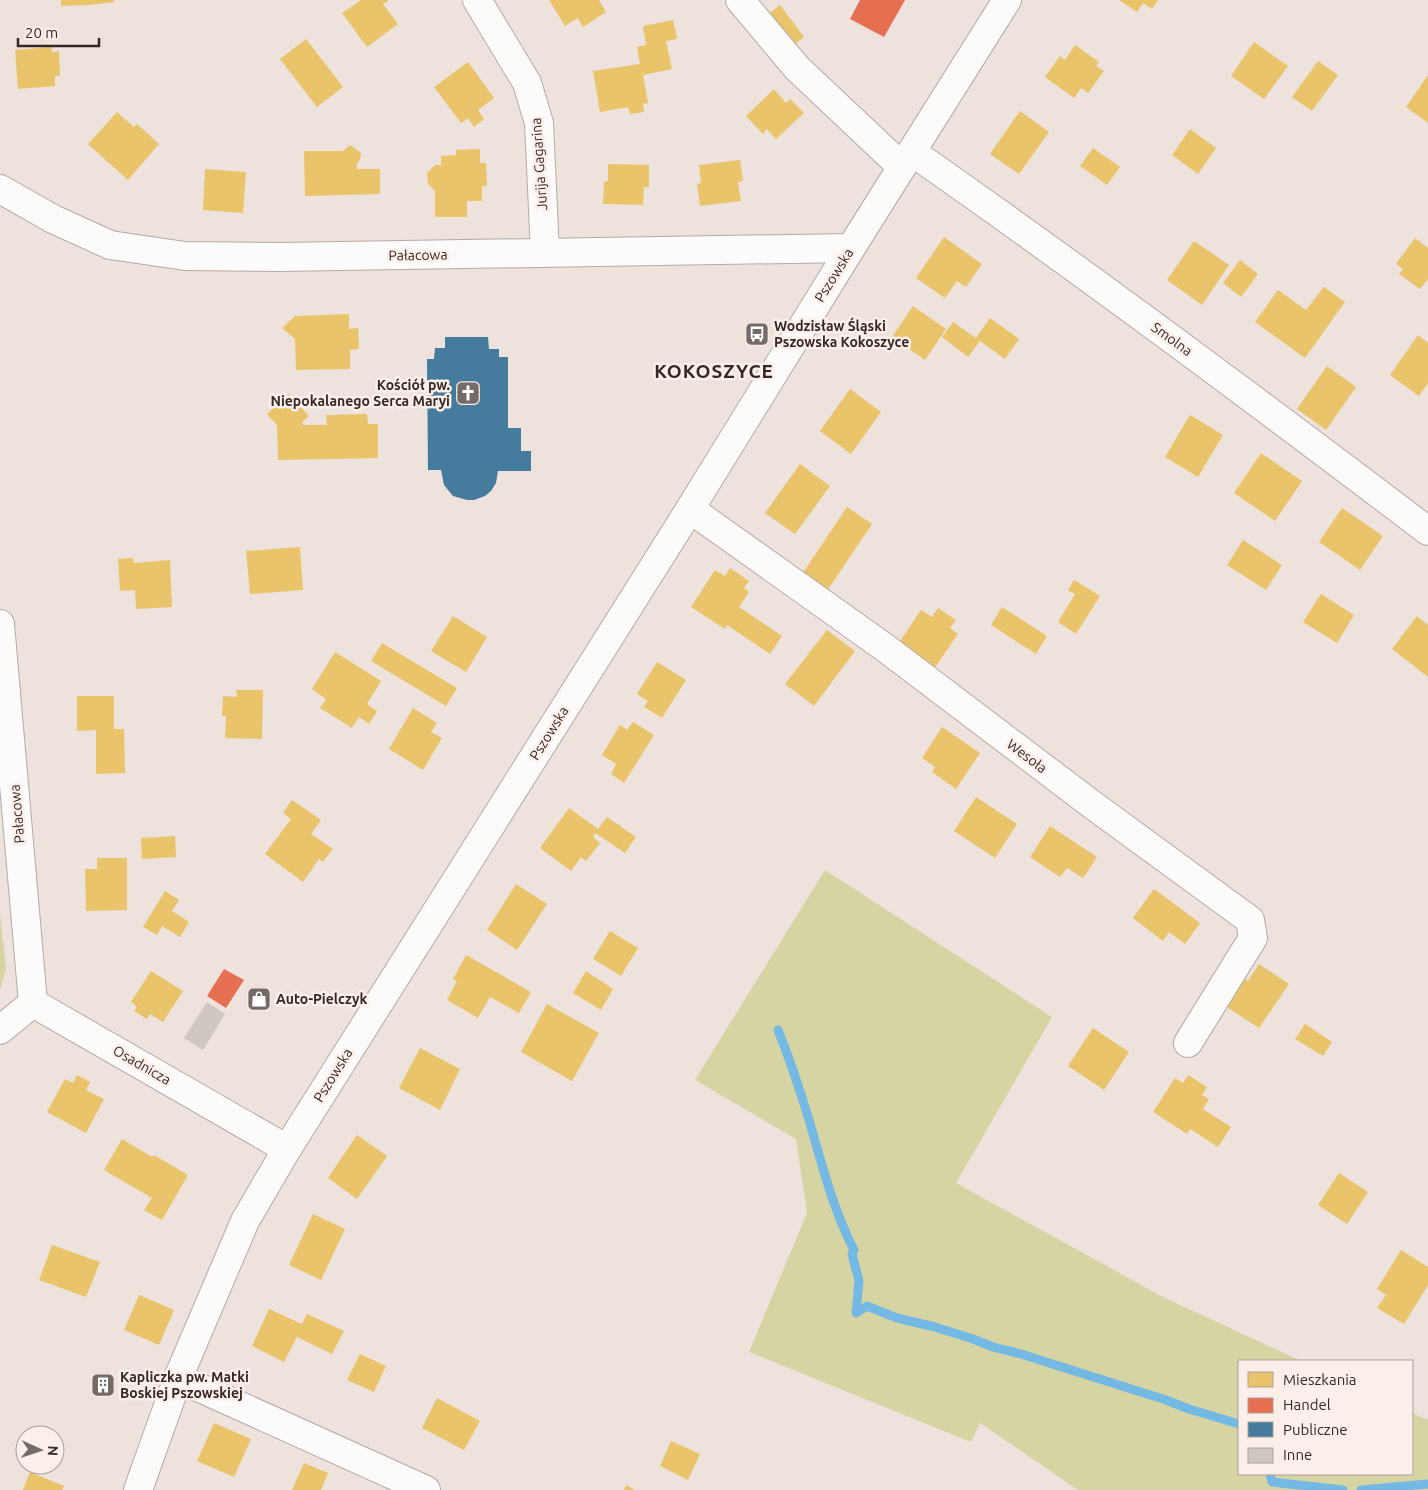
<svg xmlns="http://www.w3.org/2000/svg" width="1428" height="1490" font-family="Ubuntu,sans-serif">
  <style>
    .green { fill: #d6d4a2 }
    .homes { fill: #e9c46a }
    .shops { fill: #e76f51 }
    .public { fill: #457b9d }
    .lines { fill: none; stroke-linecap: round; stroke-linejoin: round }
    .stream { stroke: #74b9e3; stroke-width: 9 }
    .building { fill: #d0c6c2 }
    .minor-casing { stroke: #b3aaa6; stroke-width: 30 }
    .secondary-casing { stroke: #b3aaa6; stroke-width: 30 }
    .minor { stroke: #fcfbfa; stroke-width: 28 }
    .secondary { stroke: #fcfbfa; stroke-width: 28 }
    .labels { text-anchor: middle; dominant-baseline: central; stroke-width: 5; stroke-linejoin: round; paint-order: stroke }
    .street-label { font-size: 14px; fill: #322926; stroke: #fceee8 }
    .poi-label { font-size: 14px; font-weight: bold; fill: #322926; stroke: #fceee8; text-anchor: start }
    .district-label { font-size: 19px; font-weight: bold; letter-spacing: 1px; fill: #322926; stroke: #fceee8 }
  </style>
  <rect width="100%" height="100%" fill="#eee2dd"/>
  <g class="green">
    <path d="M825,870L1052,1017L956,1183L1163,1297L1301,1361H1239V1474H1412V1413L1428,1420V1490H1078L980,1423L971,1442L749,1352L807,1213L796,1139L695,1080Z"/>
    <path d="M0,913L6,968L0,991Z"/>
  </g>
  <g class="homes">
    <path d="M61,0H114V2L89,5L61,6Z"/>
    <path d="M361,0H389L383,4L398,24L367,47L342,13Z"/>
    <path d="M549,0H599L606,12L583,27L578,18L565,26Z"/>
    <path d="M1119,0H1158L1152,9L1143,3L1137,12Z"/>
    <path d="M780,5L804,37L788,50L764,18Z"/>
    <path d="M673,20L677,39L666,41L672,69L643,75L648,103L643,104L644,112L630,114L628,107L600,112L593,71L640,64L637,47L646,45L643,26Z"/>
    <path d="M306,39L343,87L317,107L280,59Z"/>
    <path d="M1254,42L1288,66L1264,99L1231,76Z"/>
    <path d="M1075,45L1099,62L1096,66L1104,71L1088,93L1081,88L1074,98L1045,77L1060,56L1065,60Z"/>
    <path d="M51,47L52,52L59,51L60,76H55V86L18,89L15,50Z"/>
    <path d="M1318,61L1338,75L1312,111L1292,97Z"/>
    <path d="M468,62L494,98L478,110L484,119L474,127L468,118L461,123L434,87Z"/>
    <path d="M1428,75V123L1406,107Z"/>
    <path d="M774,89L786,103L790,99L804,113L776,139L767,129L763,134L746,116Z"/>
    <path d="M1020,111L1049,132L1019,174L990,154Z"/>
    <path d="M117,112L134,127L137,124L159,144L128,180L88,144Z"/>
    <path d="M1190,129L1216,148L1198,174L1172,155Z"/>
    <path d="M350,145L361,153L360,160L357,163V169H380V194L305,196L304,151H343Z"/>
    <path d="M1093,148L1120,167L1107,185L1080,166Z"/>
    <path d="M480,149V163H486L487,186H482V201H467V217H435V191L428,184L427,173L435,165H441V156L456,155V150Z"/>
    <path d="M740,160L743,181L738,182L741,201L700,206L697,184L701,183L699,165Z"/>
    <path d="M608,164L649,165V187H644L643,205L603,204L604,182L608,181Z"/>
    <path d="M205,169L246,172L243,213L203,210Z"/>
    <path d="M944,237L982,264L966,287L957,281L945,298L916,278Z"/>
    <path d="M1415,238L1428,248V279L1420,289L1399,274L1403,269L1396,264Z"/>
    <path d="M1194,241L1229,265L1202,305L1167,280Z"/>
    <path d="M1240,260L1258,274L1241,297L1223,283Z"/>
    <path d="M1324,287L1345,302L1305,358L1255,322L1278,290L1306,310Z"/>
    <path d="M913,306L946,329L925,360L892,337Z"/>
    <path d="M349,314V329L358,328L359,349L350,350V369L296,370L295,339L282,328L295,316Z"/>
    <path d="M990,318L1019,339L1005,359L980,341L968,357L942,337L953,322L976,338Z"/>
    <path d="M1418,335L1428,343V383L1419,396L1390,375Z"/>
    <path d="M1327,366L1356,387L1326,430L1297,409Z"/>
    <path d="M850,389L881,412L851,454L820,431Z"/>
    <path d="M289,394L309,416L302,422L303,425H327L326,415L367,414L368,424H378V458L278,460L277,425L267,414Z"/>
    <path d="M1190,415L1223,435L1198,477L1165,457Z"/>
    <path d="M1261,453L1302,481L1275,521L1234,493Z"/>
    <path d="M800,464L830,486L795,534L765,513Z"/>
    <path d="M847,507L872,524L825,594L800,577Z"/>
    <path d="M1342,508L1383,536L1360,570L1319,542Z"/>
    <path d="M1243,540L1282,565L1266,590L1227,565Z"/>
    <path d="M300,547L303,590L250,594L246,551Z"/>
    <path d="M133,558L134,563L170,560L172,607L136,609L135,590L120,591L118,559Z"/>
    <path d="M730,568L749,581L744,588L749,592L739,607L782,636L770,654L727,625L725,629L691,607L715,570L725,576Z"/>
    <path d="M1074,580L1100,596L1076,634L1058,622L1075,594L1068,590Z"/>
    <path d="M1321,594L1354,615L1337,643L1303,622Z"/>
    <path d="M1002,607L1047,636L1036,654L991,625Z"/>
    <path d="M938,608L956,620L950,628L958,634L934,669L898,644L921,610L932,617Z"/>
    <path d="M453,616L487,637L466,672L431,651Z"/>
    <path d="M1417,616L1428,625V677L1392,649Z"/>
    <path d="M827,630L855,651L814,706L785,684Z"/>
    <path d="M382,643L457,688L446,706L371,661Z"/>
    <path d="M335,652L381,681L367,704L377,711L369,724L359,717L352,728L320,708L326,699L312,689Z"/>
    <path d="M657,662L686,680L662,718L644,707L648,701L637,694Z"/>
    <path d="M236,690H263L262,739L225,738L226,716H222L223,696L237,697Z"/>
    <path d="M77,696H114V729H124L125,773L96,774V730L77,731Z"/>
    <path d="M413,708L437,723L431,732L442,738L423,770L389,749Z"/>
    <path d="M633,722L654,735L624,783L611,774L616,764L602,755L620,725L627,730Z"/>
    <path d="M942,727L980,753L956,789L932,772L935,767L922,758Z"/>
    <path d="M976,797L1017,824L995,858L954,831Z"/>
    <path d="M292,800L321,820L311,834L333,849L323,862L319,859L303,882L265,854L291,819L283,813Z"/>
    <path d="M569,808L598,829L607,817L636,837L625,853L595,833L593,837L600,843L586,861L581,857L571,871L540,848Z"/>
    <path d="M1050,826L1097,857L1083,878L1067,868L1060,877L1030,857Z"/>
    <path d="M175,836L176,857L142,859L141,838Z"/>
    <path d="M97,858H127V910L86,911L85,869H97Z"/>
    <path d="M516,884L547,904L517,950L487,930Z"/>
    <path d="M1154,889L1200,923L1185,944L1169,932L1163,941L1133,918Z"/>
    <path d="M165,891L179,900L172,911L189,922L180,937L162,926L157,935L143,927Z"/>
    <path d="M610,931L638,948L621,976L593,959Z"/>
    <path d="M466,955L531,992L519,1013L490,997L478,1018L447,1000L457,981L453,979Z"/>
    <path d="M1259,964L1289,984L1259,1028L1222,1004L1240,976L1248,981Z"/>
    <path d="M151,971L183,991L163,1022L150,1014L147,1019L134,1011L137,1007L131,1002Z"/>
    <path d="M586,971L613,989L601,1010L573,993Z"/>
    <path d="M547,1004L599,1033L572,1081L521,1052Z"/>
    <path d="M1305,1024L1332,1042L1323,1056L1295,1039Z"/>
    <path d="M1093,1028L1129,1052L1104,1090L1068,1066Z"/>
    <path d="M420,1048L460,1069L440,1110L399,1088Z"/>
    <path d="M77,1075L90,1082L86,1090L104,1099L86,1133L47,1112L65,1079L73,1083Z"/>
    <path d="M1188,1075L1207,1087L1202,1095L1209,1099L1203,1109L1231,1127L1218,1147L1190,1129L1187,1134L1153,1112L1175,1078L1183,1083Z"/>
    <path d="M357,1135L387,1156L357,1199L328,1178Z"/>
    <path d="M122,1139L152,1157L154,1155L188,1175L162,1220L144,1210L152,1198L104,1170Z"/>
    <path d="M1339,1173L1368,1192L1347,1224L1318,1205Z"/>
    <path d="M313,1214L345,1229L321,1280L289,1265Z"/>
    <path d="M52,1245L100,1262L86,1297L39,1280Z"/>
    <path d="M1401,1250L1428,1267V1285L1404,1324L1377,1308L1386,1295L1377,1289Z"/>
    <path d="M139,1295L174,1310L159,1345L124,1330Z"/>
    <path d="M269,1309L302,1324L307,1314L344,1331L332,1354L297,1337L284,1362L252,1346Z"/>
    <path d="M360,1354L386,1366L374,1392L347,1380Z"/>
    <path d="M108,1377L111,1390L98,1394L95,1380Z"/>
    <path d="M437,1398L480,1421L464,1450L422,1428Z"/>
    <path d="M214,1423L251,1439L234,1477L197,1461Z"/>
    <path d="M671,1441L700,1454L688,1480L660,1466Z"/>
    <path d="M304,1463L328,1473L321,1490H292Z"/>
    <path d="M30,1472L64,1486L62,1490H23Z"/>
    <path d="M626,1485L635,1490H624Z"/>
  </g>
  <g class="shops">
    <path d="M860,0H905L884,37L850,19Z"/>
    <path d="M224,969L244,980L226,1008L207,996Z"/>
  </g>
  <path class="public" d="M445,337H488L489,349H499V357H508V428H521V451H531V471H498L496,483L491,491L485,496L474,500H467L453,496L444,485L441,470H428L427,359H434L435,348H445Z"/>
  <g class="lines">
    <g class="stream">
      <path d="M778,1030C790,1060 800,1090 809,1120C822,1164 833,1210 854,1250L852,1254L859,1281L856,1313L867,1306L897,1318L935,1327L973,1339L993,1347L1021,1354L1166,1400L1189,1409L1239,1424"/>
      <path d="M1270,1474L1272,1482L1343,1490"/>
      <path d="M1361,1490L1428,1484"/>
    </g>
  </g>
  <path class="building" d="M207,1002L225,1014L203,1050L184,1038Z"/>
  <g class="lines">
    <g class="minor-casing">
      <g id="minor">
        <path d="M477,0L527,83L539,123L545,253"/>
        <path d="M740,0L797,68L902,167"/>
        <path d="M912,152C1087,274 1258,402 1428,531"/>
        <path d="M0,189L53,219L110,245L185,256L279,257L851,248"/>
        <path d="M690,509L884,647L1094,806L1250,920L1253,938L1188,1043"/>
        <path d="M0,624L33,1003"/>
        <path d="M33,1003L287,1149"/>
        <path d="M0,1030L33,1003"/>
        <path d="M178,1378L426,1490"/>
      </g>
    </g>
    <g class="secondary-casing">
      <path id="secondary" d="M138,1490L178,1378L245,1221L287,1149L690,509L851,248L1007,0"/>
    </g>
    <use href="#minor" class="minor"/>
    <use href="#secondary" class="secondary"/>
  </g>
  <defs>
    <g id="bus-square" transform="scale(1.25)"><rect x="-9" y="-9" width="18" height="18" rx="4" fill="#746a66" stroke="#fceee8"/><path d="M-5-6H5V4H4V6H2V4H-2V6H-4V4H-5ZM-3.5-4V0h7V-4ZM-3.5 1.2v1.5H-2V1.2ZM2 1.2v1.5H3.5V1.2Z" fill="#fff"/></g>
    <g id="church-square" transform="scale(1.25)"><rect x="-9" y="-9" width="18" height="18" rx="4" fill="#746a66" stroke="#fceee8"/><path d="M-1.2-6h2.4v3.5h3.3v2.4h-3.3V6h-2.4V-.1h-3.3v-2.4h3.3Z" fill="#fff"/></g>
    <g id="shop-square" transform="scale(1.25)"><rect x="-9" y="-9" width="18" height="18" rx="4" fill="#746a66" stroke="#fceee8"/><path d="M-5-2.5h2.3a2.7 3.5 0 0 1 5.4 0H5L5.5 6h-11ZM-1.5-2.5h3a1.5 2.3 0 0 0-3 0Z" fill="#fff"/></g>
    <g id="building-square" transform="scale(1.25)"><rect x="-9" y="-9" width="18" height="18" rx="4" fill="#746a66" stroke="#fceee8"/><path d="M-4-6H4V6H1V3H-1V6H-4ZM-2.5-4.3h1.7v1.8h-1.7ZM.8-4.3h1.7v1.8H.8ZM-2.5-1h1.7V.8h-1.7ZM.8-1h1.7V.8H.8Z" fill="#fff"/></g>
  </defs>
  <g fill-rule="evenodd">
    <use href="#bus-square" x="757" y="334"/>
    <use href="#church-square" x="468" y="393"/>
    <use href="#shop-square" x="259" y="999"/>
    <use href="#building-square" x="103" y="1385"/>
  </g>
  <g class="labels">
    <g class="street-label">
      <text transform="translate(539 164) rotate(-94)">Jurija Gagarina</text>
      <text transform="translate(418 255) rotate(-1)">Pałacowa</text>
      <text transform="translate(834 275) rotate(-58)">Pszowska</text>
      <text transform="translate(1172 339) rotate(36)">Smolna</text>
      <text transform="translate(549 733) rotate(-58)">Pszowska</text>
      <text transform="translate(1027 756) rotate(37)">Wesoła</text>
      <text transform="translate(17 814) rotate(-95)">Pałacowa</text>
      <text transform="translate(142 1065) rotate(30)">Osadnicza</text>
      <text transform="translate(333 1075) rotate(-58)">Pszowska</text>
    </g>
    <g class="poi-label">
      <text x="774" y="326">Wodzisław Śląski<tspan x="774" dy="16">Pszowska Kokoszyce</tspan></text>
      <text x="450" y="385" text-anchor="end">Kościół pw.<tspan x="450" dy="16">Niepokalanego Serca Maryi</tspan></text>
      <text x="276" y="999">Auto-Pielczyk</text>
      <text x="120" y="1377">Kapliczka pw. Matki<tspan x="120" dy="16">Boskiej Pszowskiej</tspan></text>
    </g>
    <g class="district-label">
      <text x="714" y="371">KOKOSZYCE</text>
    </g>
  </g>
  <rect x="1238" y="1360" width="175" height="115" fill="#fceee8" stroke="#ab9f9a"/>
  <rect x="1248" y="1372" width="25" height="15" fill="#e9c46a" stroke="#ab9f9a"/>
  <text x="1283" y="1385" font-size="15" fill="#322926">Mieszkania</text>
  <rect x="1248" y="1398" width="25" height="15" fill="#e76f51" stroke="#ab9f9a"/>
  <text x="1283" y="1410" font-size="15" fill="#322926">Handel</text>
  <rect x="1248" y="1422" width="25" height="15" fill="#457b9d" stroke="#ab9f9a"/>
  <text x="1283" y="1435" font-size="15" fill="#322926">Publiczne</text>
  <rect x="1248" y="1448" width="25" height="15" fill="#d0c6c2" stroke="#ab9f9a"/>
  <text x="1283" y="1460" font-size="15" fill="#322926">Inne</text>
  <g transform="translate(40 1450) rotate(93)"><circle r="24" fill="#fceee8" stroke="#ab9f9a"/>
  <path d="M0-4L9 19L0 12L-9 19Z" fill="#746a66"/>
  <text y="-8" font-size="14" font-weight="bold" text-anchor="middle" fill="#322926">N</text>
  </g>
  <path d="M18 38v8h81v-8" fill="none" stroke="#322926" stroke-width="2.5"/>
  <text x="25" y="38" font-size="15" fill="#322926" stroke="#fceee8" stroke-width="4" paint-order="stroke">20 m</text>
</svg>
